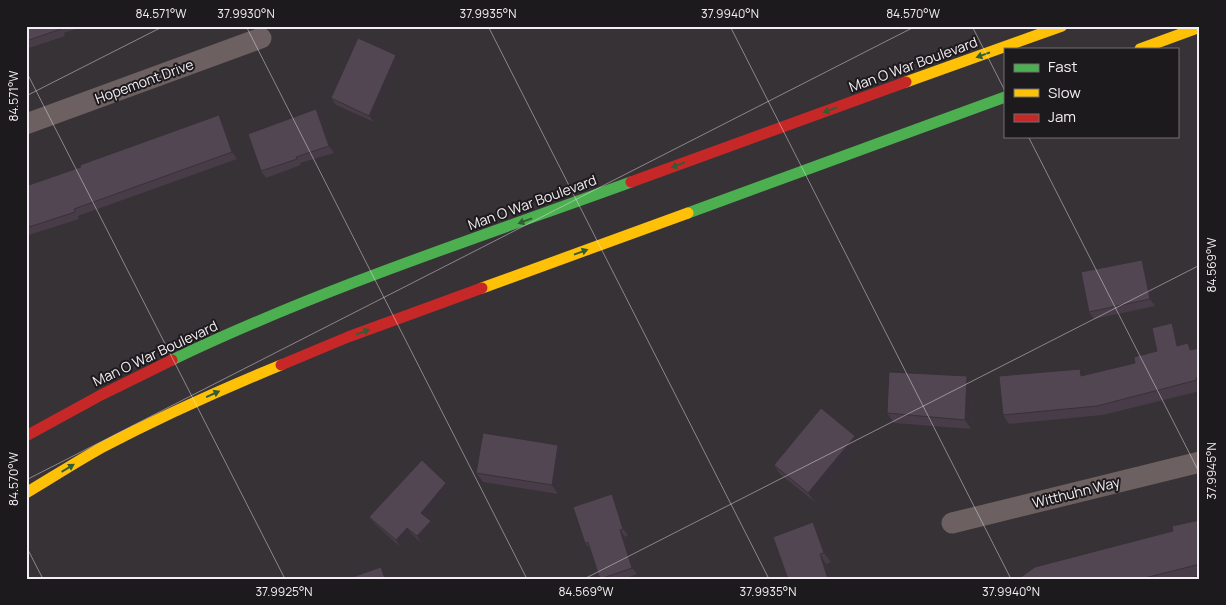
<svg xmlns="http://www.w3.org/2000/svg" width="1226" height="605" font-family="Manrope,sans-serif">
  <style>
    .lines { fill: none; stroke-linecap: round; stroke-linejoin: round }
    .street { stroke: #6c6060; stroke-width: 21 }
    .fast { stroke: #4caf50; stroke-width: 11 }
    .slow { stroke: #ffc107; stroke-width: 11 }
    .jam { stroke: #c62828; stroke-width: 11 }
    .wall { fill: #473c47 }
    .shaded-wall { fill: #393139 }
    .building { fill: #524652; stroke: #393139 }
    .oneway { fill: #325d34 }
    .ticks { fill: none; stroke: #f3eef3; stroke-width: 1; stroke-opacity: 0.45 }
    .labels { text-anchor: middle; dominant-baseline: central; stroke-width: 4; stroke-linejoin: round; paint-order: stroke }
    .street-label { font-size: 14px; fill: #f3eef3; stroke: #1d1a1d }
    .neatline { fill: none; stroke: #f3eef3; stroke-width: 2 }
    .ticks-label { font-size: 12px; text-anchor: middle; fill: #f3eef3 }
  </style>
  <rect width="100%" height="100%" fill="#373236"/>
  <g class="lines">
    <g class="street">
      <path d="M26,124L261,38"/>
      <path d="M952,523L1200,462"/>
    </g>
    <g class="fast">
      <path d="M688,213L1005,97"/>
      <path d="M172,360C320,289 477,238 631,182"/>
    </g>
    <g class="slow">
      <path d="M1140,49L1200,27"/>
      <path d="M906,82L1062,26"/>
      <path d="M482,288L688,213"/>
      <path d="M26,493C51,478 76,462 101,448C160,417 220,390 281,365"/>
    </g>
    <g class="jam">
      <path d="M631,182L906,82"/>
      <path d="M281,365L348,337L482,288"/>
      <path d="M26,436L101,395L172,360"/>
    </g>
  </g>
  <g class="wall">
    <path d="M26,26H85L64,33L65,36L26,49Z"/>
    <path d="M401,62L374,122L336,105L331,98Z"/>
    <path d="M316,109L321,116L334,153L300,163L301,165L266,178L261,171Z"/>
    <path d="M223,121L237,159L78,216L79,219L26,236V186Z"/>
    <path d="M1142,260L1147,266L1155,306L1094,319L1089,312Z"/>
    <path d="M1172,323L1178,333L1181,345L1192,349L1200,348V391L1103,415L1009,424L1003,415L1085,375L1135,363L1157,351Z"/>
    <path d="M967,376L974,385L971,429L894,423L887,413Z"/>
    <path d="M855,436L862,446L815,502L780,474L774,465Z"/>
    <path d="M558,445L565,454L558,494L483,482L476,473Z"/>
    <path d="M446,483L451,489L427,518L431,521L435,528L421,543L412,534L400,547L374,523L369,517Z"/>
    <path d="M616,500L628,535L625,537L637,574L624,579H600L590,549L585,543Z"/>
    <path d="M1200,520V575L1185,579H1018L1173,531Z"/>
    <path d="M813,522L820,532L831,562L826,564L832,579H788Z"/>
  </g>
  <g class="shaded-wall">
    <path d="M396,55L401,62L374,122L369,116Z"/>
    <path d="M316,109L321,116L334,153L329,146Z"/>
    <path d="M219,115L223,121L237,159L232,152Z"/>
    <path d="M1142,260L1147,266L1155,306L1150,299Z"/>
    <path d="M1172,323L1178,333L1184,356L1177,346Z"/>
    <path d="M1080,369L1087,378L1081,376Z"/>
    <path d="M967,376L974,385L971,429L965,420Z"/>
    <path d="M855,436L862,446L815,502L808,493Z"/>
    <path d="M558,445L565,454L558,494L552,485Z"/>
    <path d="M446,483L451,489L426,519L421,513Z"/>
    <path d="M612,494L616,500L628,535L623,529Z"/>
    <path d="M431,521L435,528L421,543L417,536Z"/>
    <path d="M813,522L820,532L831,562L824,553Z"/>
    <path d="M407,528L412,534L400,547L396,540Z"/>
    <path d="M620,530L625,537L637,574L632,568Z"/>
    <path d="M820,554L826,564L832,579H828Z"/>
    <path d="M381,567L388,576L389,579H385Z"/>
  </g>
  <g class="building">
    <path d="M26,26H60L61,29L26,41Z"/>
    <path d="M358,38L396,55L369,116L331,98Z"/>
    <path d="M316,109L329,146L296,157L297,159L261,171L248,134Z"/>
    <path d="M219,115L232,152L74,209L75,212L26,228V186L81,167L80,165Z"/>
    <path d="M1142,260L1150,299L1089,312L1081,272Z"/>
    <path d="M1172,323L1177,346L1188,343L1190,350L1200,348V377L1196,378L1197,380L1097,406L1003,415L999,376L1080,369L1081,376L1135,363L1134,357L1157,351L1152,328Z"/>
    <path d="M889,372L967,376L965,420L887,413Z"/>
    <path d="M821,408L855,436L808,493L774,465Z"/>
    <path d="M483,433L558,445L552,485L476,473Z"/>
    <path d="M422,460L446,483L421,513L431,521L417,536L407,528L396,540L369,517Z"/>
    <path d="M612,494L623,529L620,530L632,568L600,579L588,542L585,543L573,507Z"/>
    <path d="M1200,520V564L1141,579H1018L1035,567L1173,531L1172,526Z"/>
    <path d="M813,522L824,553L820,554L828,579H788L773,537Z"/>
    <path d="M381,567L385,579H347Z"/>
  </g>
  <defs><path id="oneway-solid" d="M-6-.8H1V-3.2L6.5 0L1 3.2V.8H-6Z" transform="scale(1.25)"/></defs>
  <g class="oneway">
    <use href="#oneway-solid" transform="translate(983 55) rotate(160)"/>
    <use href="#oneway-solid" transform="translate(830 110) rotate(160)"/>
    <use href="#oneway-solid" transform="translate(678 165) rotate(160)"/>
    <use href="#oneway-solid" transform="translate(525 221) rotate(160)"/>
    <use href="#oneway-solid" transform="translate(581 252) rotate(-20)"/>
    <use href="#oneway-solid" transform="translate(363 332) rotate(-20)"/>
    <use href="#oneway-solid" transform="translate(213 394) rotate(-24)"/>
    <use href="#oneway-solid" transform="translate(68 468) rotate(-31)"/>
  </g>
  <path class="ticks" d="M246,26L527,579M488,26L769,579M730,26L1011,579M972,26L1005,91M26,71L285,579M26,96L164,26M1028,136L1200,474M26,480L916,26M26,546L43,579M584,579L1200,265"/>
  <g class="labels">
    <g class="street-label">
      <text transform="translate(913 64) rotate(-20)">Man O War Boulevard</text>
      <text transform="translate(144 81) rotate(-20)">Hopemont Drive</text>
      <text transform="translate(532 202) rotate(-20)">Man O War Boulevard</text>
      <text transform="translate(155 353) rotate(-25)">Man O War Boulevard</text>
      <text transform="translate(1076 492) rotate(-14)">Witthuhn Way</text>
    </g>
  </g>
  <rect width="1226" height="605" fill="none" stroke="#1d1a1d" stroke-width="55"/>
  <rect x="1004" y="48" width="175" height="90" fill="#1d1a1d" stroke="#736f73"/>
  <rect x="1014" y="64" width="25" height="8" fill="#4caf50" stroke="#736f73"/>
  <text x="1048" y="72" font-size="15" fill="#f3eef3">Fast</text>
  <rect x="1014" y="89" width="25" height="8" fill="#ffc107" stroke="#736f73"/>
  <text x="1048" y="98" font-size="15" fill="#f3eef3">Slow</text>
  <rect x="1014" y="114" width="25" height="8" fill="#c62828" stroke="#736f73"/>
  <text x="1048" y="122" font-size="15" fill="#f3eef3">Jam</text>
  <rect x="28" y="28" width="1170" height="550" class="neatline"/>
  <g class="ticks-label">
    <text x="161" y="18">84.571°W</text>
    <text x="246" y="18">37.9930°N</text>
    <text x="488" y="18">37.9935°N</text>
    <text x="730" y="18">37.9940°N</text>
    <text x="913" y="18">84.570°W</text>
    <text transform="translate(14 96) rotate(-90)" y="4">84.571°W</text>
    <text transform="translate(1212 265) rotate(-90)" y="4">84.569°W</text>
    <text transform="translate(1212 471) rotate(-90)" y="4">37.9945°N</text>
    <text transform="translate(14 479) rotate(-90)" y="4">84.570°W</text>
    <text x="284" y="596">37.9925°N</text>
    <text x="586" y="596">84.569°W</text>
    <text x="768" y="596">37.9935°N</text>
    <text x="1011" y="596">37.9940°N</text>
  </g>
</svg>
